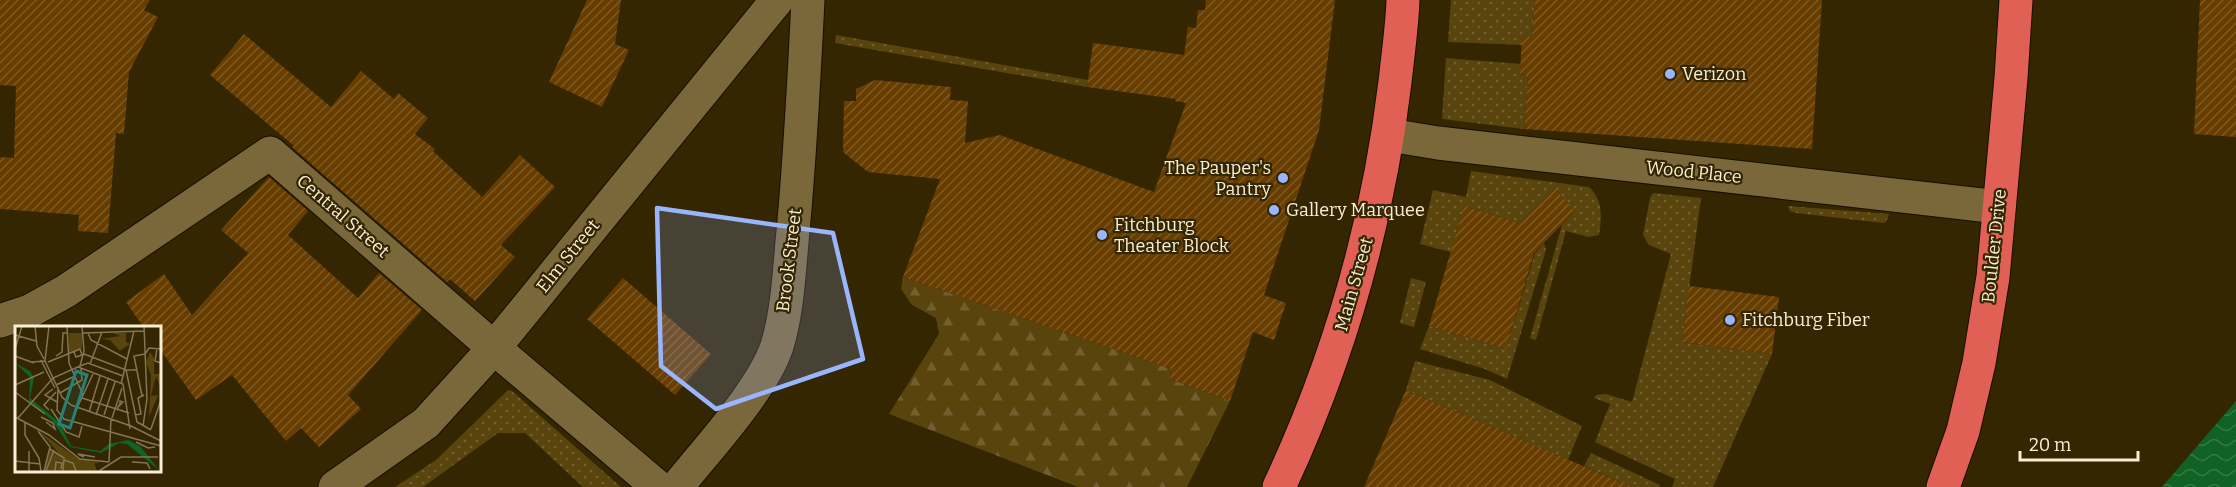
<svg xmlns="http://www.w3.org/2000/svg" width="2236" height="487" font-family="Bitter,serif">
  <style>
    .grass { fill: url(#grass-dots) }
    .forest { fill: url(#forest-firs) }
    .water { fill: url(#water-waves) }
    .building { fill: url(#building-hatch) }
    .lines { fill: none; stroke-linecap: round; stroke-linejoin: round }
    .minor-casing { stroke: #180f00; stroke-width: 35 }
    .highway-casing { stroke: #180f00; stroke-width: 35 }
    .minor { stroke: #7b683a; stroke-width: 33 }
    .highway { stroke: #e16055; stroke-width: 33 }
    .marked { fill: #99b5fd; fill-opacity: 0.2; stroke: #99b5fd; stroke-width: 4.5; stroke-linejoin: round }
    .poi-dot { fill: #99b5fd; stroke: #332601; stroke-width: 2 }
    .labels { text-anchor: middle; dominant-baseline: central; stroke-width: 4.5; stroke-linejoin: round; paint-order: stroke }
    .poi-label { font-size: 18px; fill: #f8edd5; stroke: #332601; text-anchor: start }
    .street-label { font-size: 18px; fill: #f8edd5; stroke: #332601 }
    .inset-road { fill: none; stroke: #827656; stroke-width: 1.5 }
    .view { fill: #268278; fill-opacity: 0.15; stroke: #268278; stroke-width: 3 }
    .inset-edge { fill: none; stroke: #f8edd5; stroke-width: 3 }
  </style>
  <defs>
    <pattern id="grass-dots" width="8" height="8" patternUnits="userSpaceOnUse" patternTransform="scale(1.5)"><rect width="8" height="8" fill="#59440d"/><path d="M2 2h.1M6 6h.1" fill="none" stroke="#725f2f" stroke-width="1.8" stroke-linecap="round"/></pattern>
    <pattern id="forest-firs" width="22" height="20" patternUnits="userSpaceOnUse" patternTransform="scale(1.5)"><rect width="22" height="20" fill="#59440d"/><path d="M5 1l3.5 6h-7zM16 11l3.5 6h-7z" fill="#725f2f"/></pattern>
    <pattern id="water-waves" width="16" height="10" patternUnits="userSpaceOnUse" patternTransform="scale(1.5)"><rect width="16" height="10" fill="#106225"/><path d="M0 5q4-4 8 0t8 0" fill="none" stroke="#347944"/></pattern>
    <pattern id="building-hatch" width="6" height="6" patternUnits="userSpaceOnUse" patternTransform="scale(1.5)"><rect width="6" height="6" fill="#683d00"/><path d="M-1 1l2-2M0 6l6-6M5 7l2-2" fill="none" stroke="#7e5924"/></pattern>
  </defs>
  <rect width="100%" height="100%" fill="#332601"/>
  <g class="grass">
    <path d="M1451,0H1535L1532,37L1522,45L1448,42Z"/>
    <path d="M836,35L1088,80L1087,87L835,43Z"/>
    <path d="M1446,58L1521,64L1520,74L1528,75L1524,129L1442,119Z"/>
    <path d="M1471,171L1589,187C1603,200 1602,217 1599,235L1588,237L1566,231L1536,340L1530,338L1562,225L1574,212L1555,189L1520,223L1464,206L1451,252L1420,244L1433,190L1466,197Z"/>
    <path d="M1653,193L1701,198L1682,342L1772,354L1713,487H1672L1675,479L1595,442L1610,404L1594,398L1596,395L1606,394L1632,402L1671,254L1649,245L1643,235L1650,198Z"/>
    <path d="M1788,206L1889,214L1886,222L1883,223L1796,213L1790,211Z"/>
    <path d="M1544,243L1546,250L1507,379L1485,369L1420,349L1429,326L1506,349L1535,253Z"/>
    <path d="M1411,278L1426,282L1414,327L1400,323Z"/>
    <path d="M1415,361L1490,380L1582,426L1568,460L1406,390Z"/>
    <path d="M508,390L512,391L621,487H583L525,433H498L423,487H395L436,460Z"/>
    <path d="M1591,453L1660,485L1659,487H1632L1584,466Z"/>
  </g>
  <path class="forest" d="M903,277L1171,369L1170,379L1230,401L1187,487H1078L889,414L939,334L936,318L912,305L901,289Z"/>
  <path class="water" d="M2236,401V487H2162Z"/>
  <g class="building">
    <path d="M0,0H150L144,10L158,17L129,72L124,134L116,133L108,233L78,231L79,215L0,209V157L14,158L16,86L0,85Z"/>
    <path d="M587,0H621L615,44L629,50L602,107L549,82Z"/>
    <path d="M1206,0H1335L1319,130L1264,295L1286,303L1274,340L1253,332L1230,401L1170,379L1171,369L903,277L940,179L868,172L843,152L844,101H856V89L875,80L951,87L950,100L968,101L965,143L1000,135L1154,192L1186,103L1175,101L1176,99L1087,87L1093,43L1184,55L1188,27L1196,28L1198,10H1205Z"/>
    <path d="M1535,0H1822L1812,149L1524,129L1528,75L1520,74L1521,53L1522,36L1532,37Z"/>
    <path d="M2200,0H2236V137L2194,134Z"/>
    <path d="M244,34L331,107L361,71L394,99L398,93L428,118L415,134L435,149L433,151L482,197L520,155L555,187L501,245L515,257L475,301L450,279L447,282L292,147L294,146L210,75Z"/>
    <path d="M269,177L308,211L288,235L358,298L379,273L422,310L348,395L361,409L319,447L301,428L286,441L232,375L196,400L159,348V328H144L126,302L164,274L192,315L248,253L221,230Z"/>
    <path d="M1555,189L1575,211L1534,253L1506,349L1429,326L1464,206L1520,223Z"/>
    <path d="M623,278L711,354L675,395L587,319Z"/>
    <path d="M1689,286L1779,297L1772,354L1682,342Z"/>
    <path d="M1406,390L1632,487H1364Z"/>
  </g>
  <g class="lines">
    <g class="minor-casing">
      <g id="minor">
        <path d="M1389,135L1438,143L1999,207"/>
        <path d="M0,321L30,311L66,291L270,153L494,348L658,487"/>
        <path d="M335,487L426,423L494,348L777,0"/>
        <path d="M677,487C707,449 762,391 777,346C787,313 789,276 792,242C800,161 804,81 808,0"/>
      </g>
    </g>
    <g class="highway-casing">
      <g id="highway">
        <path d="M1279,487C1339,359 1378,223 1395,82C1398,54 1402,27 1403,0"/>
        <path d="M1943,487L1963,431L1979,363L1993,277L2011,78L2016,0"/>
      </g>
    </g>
    <use href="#minor" class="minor"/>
    <use href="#highway" class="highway"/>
  </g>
  <path class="marked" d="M657,208L833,233L863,359L716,409L661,366Z"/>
  <g class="poi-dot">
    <circle cx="1670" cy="74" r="6"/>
    <circle cx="1283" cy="178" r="6"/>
    <circle cx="1274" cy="210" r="6"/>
    <circle cx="1102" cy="235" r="6"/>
    <circle cx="1730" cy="320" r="6"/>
  </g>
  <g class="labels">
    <g class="poi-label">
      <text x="1682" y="74">Verizon</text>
      <text x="1271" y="168" text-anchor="end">The Pauper's<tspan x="1271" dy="21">Pantry</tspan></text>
      <text x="1286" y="210">Gallery Marquee</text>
      <text x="1114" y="225">Fitchburg<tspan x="1114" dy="21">Theater Block</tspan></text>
      <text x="1742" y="320">Fitchburg Fiber</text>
    </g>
    <g class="street-label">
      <text transform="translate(1694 172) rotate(6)">Wood Place</text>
      <text transform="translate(343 216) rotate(41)">Central Street</text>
      <text transform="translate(1994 246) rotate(-84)">Boulder Drive</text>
      <text transform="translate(568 256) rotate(-51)">Elm Street</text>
      <text transform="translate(789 260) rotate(-83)">Brook Street</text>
      <text transform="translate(1354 284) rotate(-74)">Main Street</text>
    </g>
  </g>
  <g transform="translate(15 326)">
    <rect width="146" height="146" fill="#332601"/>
    <path d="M98,7H111V16L115,18L105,25L95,14L86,13L105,10ZM135,26L139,32V48H145V60L141,50L136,70L143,69L134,91L136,49L131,36ZM25,106L62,132L86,137L69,138L48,132Z" fill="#59440d"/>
    <path d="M35,123L59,135L79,137L82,145H29Z" fill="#59440d"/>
    <path d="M54,7H67V22L54,28Z" fill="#59440d"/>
    <path d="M0,37L15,45L19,52L15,72L44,96L56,120L85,125L94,118L113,114L125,120L145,145L112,118L104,117L86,127L55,121L37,94L14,76L15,51Z" fill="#106225"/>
    <path class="inset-road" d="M20,0L22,20L29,33M52,0L54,37L68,69M68,7L129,5M73,7L76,14L112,33M0,9L21,15M142,22L140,35L146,37M0,23L7,0M69,28L111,44H122M130,28L134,22L146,23M0,30L19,37M41,30L47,26L48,7H53M26,34L40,62M30,35L34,0M17,36L30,35L47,71L56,79L116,100L146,115M33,36L65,23L67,29L61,31L59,26M75,38L87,6M65,40L73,37L108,50M63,41L108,58L115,103M111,44L122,96L136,104M106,58L119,5M0,59L29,46M41,59L58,51M38,63L30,69L42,76M43,63L42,84L49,93L146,120M0,66L30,88M45,67L67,54L66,43M127,70L119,30L130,28M67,72L114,87M62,82L78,48M36,83L51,106L64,111L67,100M34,84L29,79L41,66M102,84L103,83V81L105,78V75L108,76L103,81M74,86L85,50M81,89L93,53M89,89L100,56M120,89L126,88L123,72L129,69M0,91L34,109L65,133L94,136M26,91L38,97L40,103L31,96M3,92L38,52L65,40L69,25L67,0M97,92L107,62M10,96V109L24,132L26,145M128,100L132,73L129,0M136,103L146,74M23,105L35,121L29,145M121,116L133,122L140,121M35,123L49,132L48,145M14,125V145M69,131L63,128L80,131M49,134L58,137L61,145M0,135L25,138M94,136L96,93M117,136L132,137L135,143M31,145L39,124M40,145L41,136L47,137L46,143M84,145L106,131H143"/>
    <path class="view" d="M61,45L72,49L55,102L44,98Z"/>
    <rect width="146" height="146" class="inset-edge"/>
  </g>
  <path d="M2020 451v9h118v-9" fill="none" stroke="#f8edd5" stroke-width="3"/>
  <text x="2029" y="451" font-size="18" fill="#f8edd5" stroke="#332601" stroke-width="4.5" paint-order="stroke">20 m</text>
</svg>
